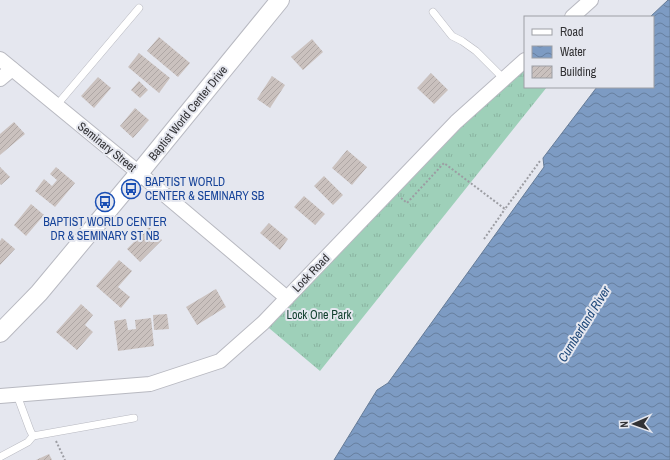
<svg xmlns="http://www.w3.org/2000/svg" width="670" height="460" font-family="'Archivo Narrow',sans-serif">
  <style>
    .grass { fill: url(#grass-tufts) }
    .water { fill: url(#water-waves); stroke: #667c98 }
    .building { fill: url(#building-hatch) }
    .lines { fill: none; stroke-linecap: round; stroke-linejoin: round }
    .service-casing { stroke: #b8b9c1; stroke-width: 8 }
    .minor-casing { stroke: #b8b9c1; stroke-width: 16 }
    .tertiary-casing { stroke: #b8b9c1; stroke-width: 20 }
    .path { stroke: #9c9da3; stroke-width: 2; stroke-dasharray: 2 2; stroke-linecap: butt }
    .service { stroke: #fff; stroke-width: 7 }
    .minor { stroke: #fff; stroke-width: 14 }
    .tertiary { stroke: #fff; stroke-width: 18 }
    .labels { text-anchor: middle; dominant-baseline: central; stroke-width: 4; stroke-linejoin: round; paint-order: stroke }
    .street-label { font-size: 12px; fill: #323235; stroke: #e5e7ef }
    .transit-label { font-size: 12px; fill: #164399; stroke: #e5e7ef; text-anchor: start }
    .park-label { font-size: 12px; fill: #13412f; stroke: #e5e7ef }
    .water-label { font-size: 13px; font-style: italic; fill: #1d4779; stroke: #e5e7ef }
  </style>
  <defs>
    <pattern id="grass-tufts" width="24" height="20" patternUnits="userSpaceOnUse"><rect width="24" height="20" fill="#9ed0b9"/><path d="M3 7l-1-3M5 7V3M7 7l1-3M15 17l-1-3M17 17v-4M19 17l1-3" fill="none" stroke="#89b3a0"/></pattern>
    <pattern id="water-waves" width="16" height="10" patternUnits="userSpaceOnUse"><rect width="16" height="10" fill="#7d9bc3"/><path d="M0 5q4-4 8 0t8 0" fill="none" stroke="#677f9f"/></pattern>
    <pattern id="building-hatch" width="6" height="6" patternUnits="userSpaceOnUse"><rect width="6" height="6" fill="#cac1be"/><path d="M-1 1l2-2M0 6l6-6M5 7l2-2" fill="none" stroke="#aea6a4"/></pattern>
  </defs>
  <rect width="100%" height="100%" fill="#e5e7ef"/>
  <path class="grass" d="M525,60V87H547L320,371L263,323Z"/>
  <path class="water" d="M668,0H670V460H334L377,390L388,383L544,167L543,158L597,87H653V17H650Z"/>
  <g class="building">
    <path d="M159,37L190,63L178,77L147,51Z"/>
    <path d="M312,39L323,52L303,70L291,57Z"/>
    <path d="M139,53L170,78L159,93L128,67Z"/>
    <path d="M431,73L448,90L434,104L417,88Z"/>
    <path d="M272,76L285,85L270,108L257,99Z"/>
    <path d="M98,77L111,88L94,108L81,96Z"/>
    <path d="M139,81L148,90L140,98L131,90Z"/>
    <path d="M135,108L149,120L133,138L120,126Z"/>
    <path d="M14,122L25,134L0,155V134Z"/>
    <path d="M347,150L367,167L352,185L332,168Z"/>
    <path d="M0,167L10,177L1,185L0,184Z"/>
    <path d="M56,167L75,183L55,207L35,191L44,179L52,186L57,180L50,174Z"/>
    <path d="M324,176L343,195L333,205L314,186Z"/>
    <path d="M304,196L325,214L315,225L294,207Z"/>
    <path d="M31,204L44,215L26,236L14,225Z"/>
    <path d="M269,223L288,239L280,250L260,233Z"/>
    <path d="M149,227L162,240L140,262L127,249Z"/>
    <path d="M2,238L15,249L0,265V241Z"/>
    <path d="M119,260L132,271L118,287L130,297L121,308L96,286Z"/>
    <path d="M216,289L226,307L197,325L186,307Z"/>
    <path d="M81,304L93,315L85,325L93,332L77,350L56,332Z"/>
    <path d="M167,314L169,329L154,330L153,315Z"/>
    <path d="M151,318L154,346L118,351L114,321L126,319L128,330L136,329L135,320Z"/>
    <path d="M49,454L52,460H36Z"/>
  </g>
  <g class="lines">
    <g class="service-casing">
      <g id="service">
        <path d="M433,12L452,36L462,41L476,51L504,79"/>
        <path d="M56,106L139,8"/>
        <path d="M17,395L30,430L33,436L134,418"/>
        <path d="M0,457L28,442L33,436"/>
      </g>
    </g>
    <g class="minor-casing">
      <g id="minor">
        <path d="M572,17L591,0"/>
        <path d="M0,59L139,173L287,298"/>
        <path d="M0,79L12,69"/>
        <path d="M0,396L150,384L220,361L263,323L456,122L525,60"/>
      </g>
    </g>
    <g class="tertiary-casing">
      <path id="tertiary" d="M0,333L39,293L139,173L280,0"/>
    </g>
    <g class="path">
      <path d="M401,198L407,203L444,163L505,209L540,161"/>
      <path d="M484,239L505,209"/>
      <path d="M56,441L65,460"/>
    </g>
    <use href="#service" class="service"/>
    <use href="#minor" class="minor"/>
    <use href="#tertiary" class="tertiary"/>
  </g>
  <defs>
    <g id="bus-ring" transform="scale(1)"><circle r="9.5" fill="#e5e7ef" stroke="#1a4fb4" stroke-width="1.5"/><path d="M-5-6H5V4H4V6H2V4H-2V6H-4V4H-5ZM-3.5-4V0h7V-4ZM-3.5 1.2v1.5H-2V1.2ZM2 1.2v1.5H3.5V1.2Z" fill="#1a4fb4"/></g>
  </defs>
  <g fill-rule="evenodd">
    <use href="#bus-ring" x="131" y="189"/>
    <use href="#bus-ring" x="105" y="202"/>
  </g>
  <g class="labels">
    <g class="street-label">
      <text transform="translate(188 113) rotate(-51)">Baptist World Center Drive</text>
      <text transform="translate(107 147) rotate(39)">Seminary Street</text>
      <text transform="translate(311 273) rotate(-46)">Lock Road</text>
    </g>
    <g class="transit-label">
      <text x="145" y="182">BAPTIST WORLD<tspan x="145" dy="14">CENTER &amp; SEMINARY SB</tspan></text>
      <text x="105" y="222" text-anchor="middle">BAPTIST WORLD CENTER<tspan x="105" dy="14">DR &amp; SEMINARY ST NB</tspan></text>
    </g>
    <g class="park-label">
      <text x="319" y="315">Lock One Park</text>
    </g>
    <g class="water-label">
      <text transform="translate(584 324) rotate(-58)">Cumberland River</text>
    </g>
  </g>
  <rect x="524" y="16" width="130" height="72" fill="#e5e7ef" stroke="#9d9fa5"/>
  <rect x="532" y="29" width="20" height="6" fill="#ffffff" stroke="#9d9fa5"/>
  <text x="560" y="36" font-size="12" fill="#323235">Road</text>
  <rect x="532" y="46" width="20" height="12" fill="url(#water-waves)" stroke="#9d9fa5"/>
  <text x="560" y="56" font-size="12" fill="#323235">Water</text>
  <rect x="532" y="66" width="20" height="12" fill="url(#building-hatch)" stroke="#9d9fa5"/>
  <text x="560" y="76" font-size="12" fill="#323235">Building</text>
  <g transform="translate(634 424) rotate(268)" stroke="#e5e7ef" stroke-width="3" paint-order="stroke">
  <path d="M0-3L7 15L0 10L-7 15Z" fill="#323235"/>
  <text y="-6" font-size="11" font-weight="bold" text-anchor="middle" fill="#323235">N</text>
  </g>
</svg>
